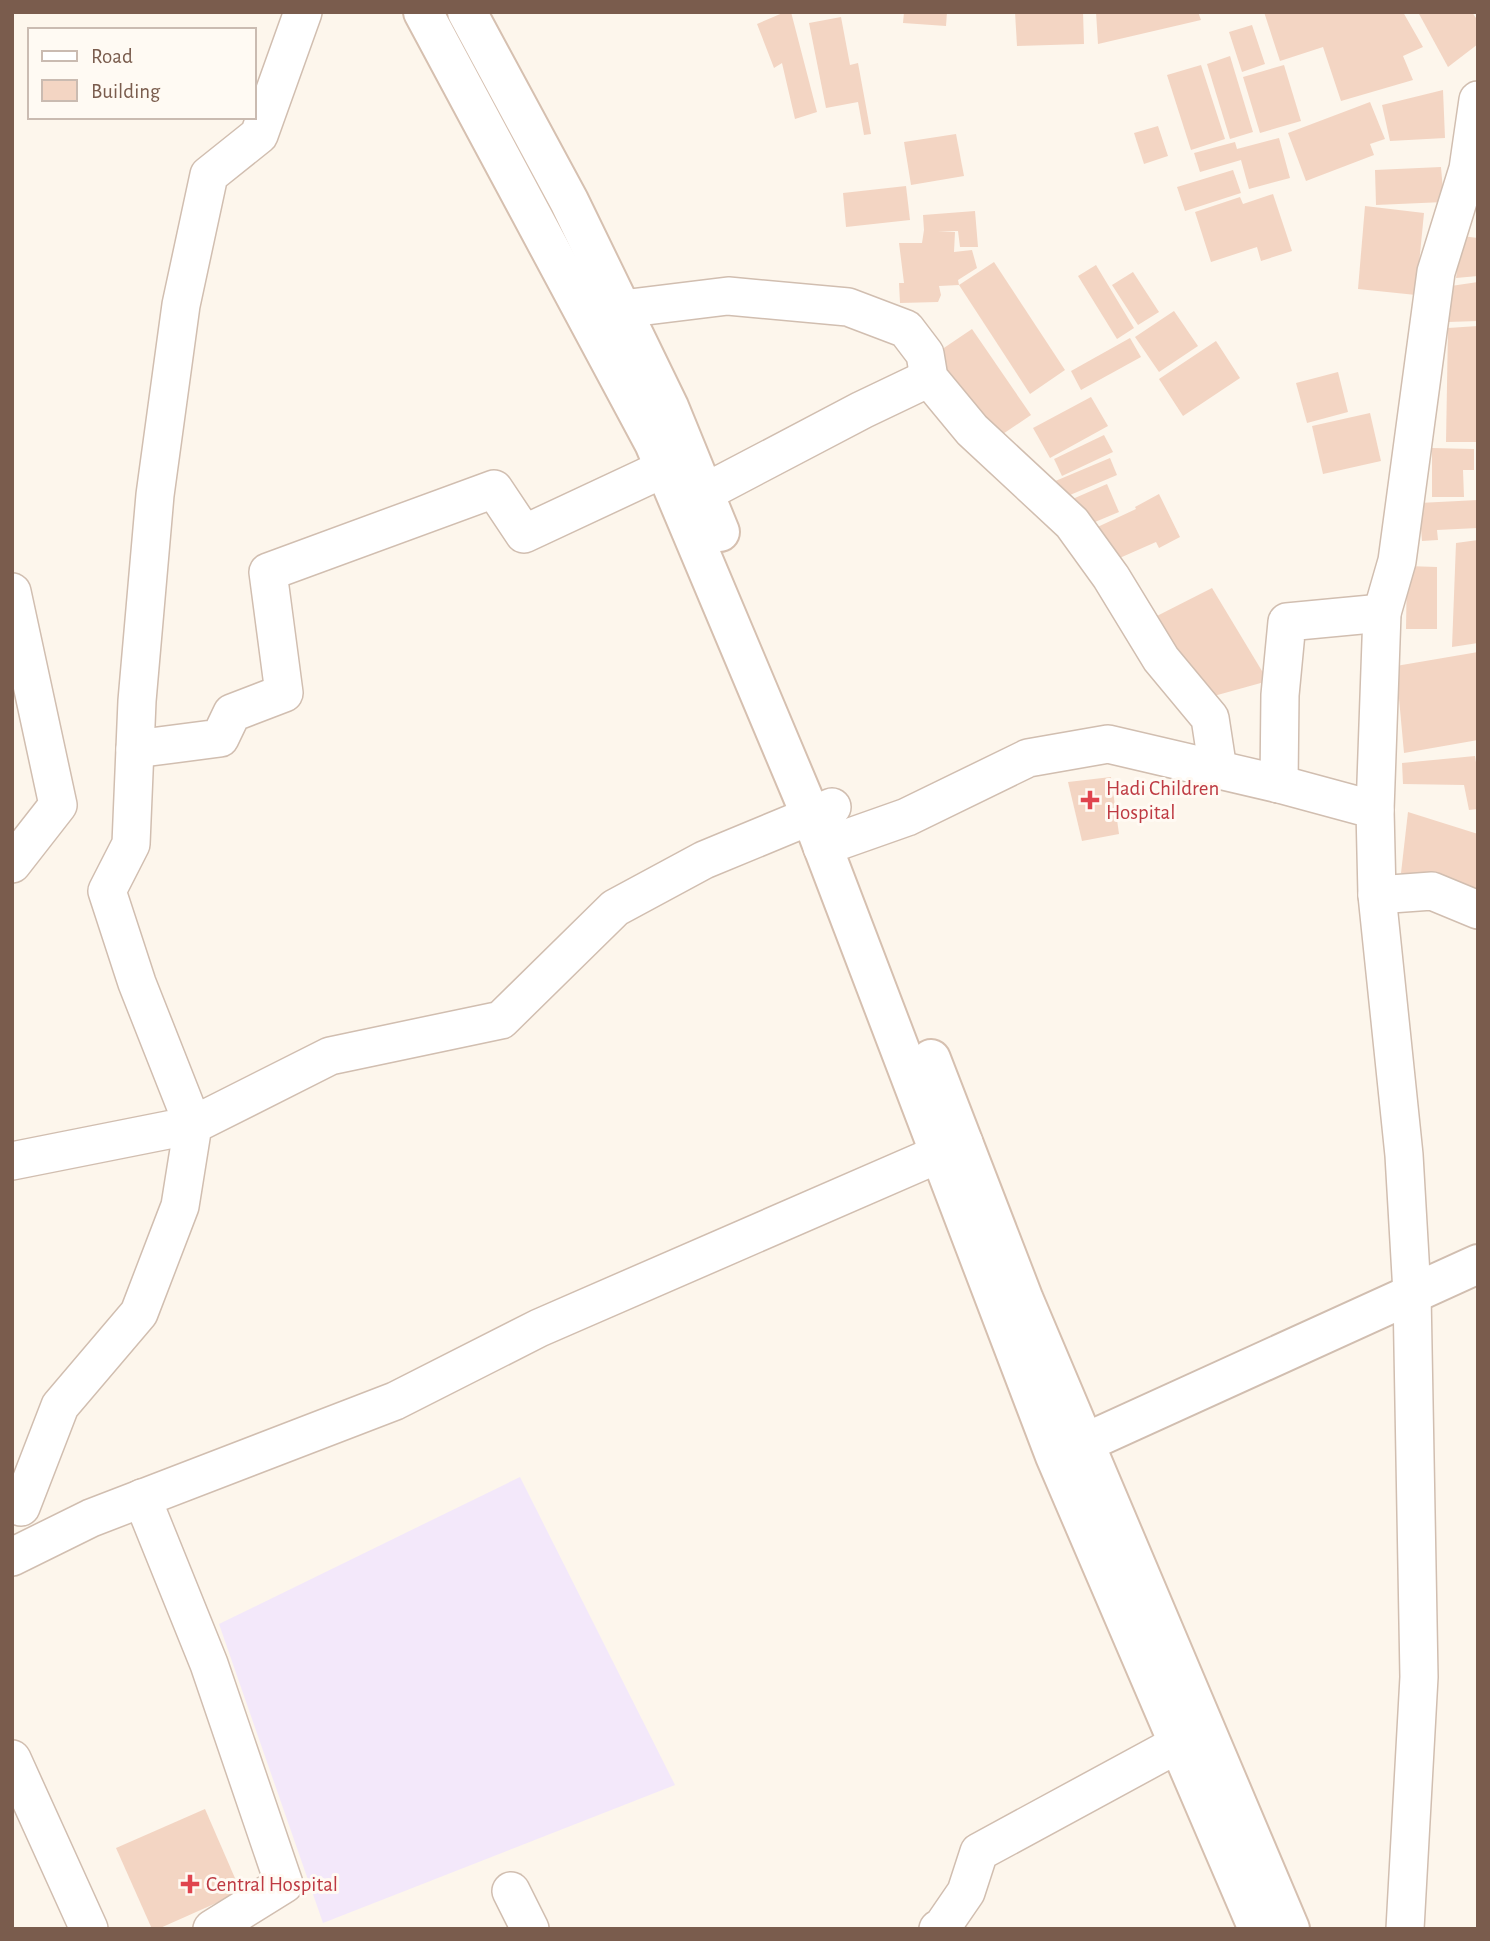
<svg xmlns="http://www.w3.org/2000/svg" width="1490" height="1941" font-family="'Alegreya Sans',sans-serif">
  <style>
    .education { fill: #f3e8fa }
    .building { fill: #f3d5c3 }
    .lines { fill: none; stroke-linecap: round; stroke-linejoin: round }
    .minor-casing { stroke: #d1beb0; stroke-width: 40 }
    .tertiary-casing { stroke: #d1beb0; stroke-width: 42 }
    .secondary-casing { stroke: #d6c0b0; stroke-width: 42 }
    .minor { stroke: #fff; stroke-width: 37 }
    .tertiary { stroke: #fff; stroke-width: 38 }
    .secondary { stroke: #fff; stroke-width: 38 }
    .health-dot { fill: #e0444e; stroke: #fffaf3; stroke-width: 2.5 }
    .labels { text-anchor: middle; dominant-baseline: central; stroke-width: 6; stroke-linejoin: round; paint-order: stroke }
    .health-label { font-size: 21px; fill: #be3a42; stroke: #fffaf3; text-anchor: start }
  </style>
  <rect width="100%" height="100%" fill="#fdf6ec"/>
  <path class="education" d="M520,1477L675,1785L323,1923L219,1624Z"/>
  <g class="building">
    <path d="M785,12H791L817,112L795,119L782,63L774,68L757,24Z"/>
    <path d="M904,12H947L946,26L903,23Z"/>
    <path d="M1015,12H1083L1084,44L1017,46Z"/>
    <path d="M1096,12H1198L1201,20L1098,44Z"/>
    <path d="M1264,12H1403L1423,47L1403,56L1413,80L1341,101L1323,47L1280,61Z"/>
    <path d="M1418,12H1472L1478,21V44L1448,67Z"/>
    <path d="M841,17L850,65L858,63L871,134L864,135L858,102L826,108L809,23Z"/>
    <path d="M1252,25L1265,64L1242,72L1229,32Z"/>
    <path d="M1230,56L1253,132L1230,139L1207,64Z"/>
    <path d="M1201,65L1225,139L1191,150L1167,75Z"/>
    <path d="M1284,65L1301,121L1260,133L1243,77Z"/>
    <path d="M1443,90L1445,138L1390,141L1382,105Z"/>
    <path d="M1370,102L1385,139L1370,144L1374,155L1306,181L1288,133Z"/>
    <path d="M1158,126L1168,156L1144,164L1134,133Z"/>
    <path d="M956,134L964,176L911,185L904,142Z"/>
    <path d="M1279,138L1290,178L1249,189L1241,160L1200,172L1194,153L1235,142L1237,149Z"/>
    <path d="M1441,167L1444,202L1376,205L1375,170Z"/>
    <path d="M1233,170L1241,193L1185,211L1177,187Z"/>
    <path d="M906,186L910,220L846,227L843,193Z"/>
    <path d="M1273,194L1292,251L1261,261L1257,247L1211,262L1195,212L1240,197L1243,204Z"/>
    <path d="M1365,206L1424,213L1416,295L1358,289Z"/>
    <path d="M975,211L978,247H960L958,231H938L955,232L954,252L972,250L977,268L958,280L959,285L939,286L941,295L938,302L900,303L899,283H904L899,243H922L924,230L923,215Z"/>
    <path d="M1462,236L1478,238V276L1456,278Z"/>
    <path d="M994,262L1065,370L1030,394L959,285Z"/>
    <path d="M1096,265L1134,328L1117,339L1078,276Z"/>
    <path d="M1133,272L1159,312L1138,325L1112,285Z"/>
    <path d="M1478,282V321L1448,322L1444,287Z"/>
    <path d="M1174,311L1198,346L1159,372L1135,337Z"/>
    <path d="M1478,326V442H1446L1448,328Z"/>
    <path d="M972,329L1031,415L991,442L932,356Z"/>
    <path d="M1130,338L1141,357L1081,390L1071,371Z"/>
    <path d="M1216,341L1240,378L1183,416L1159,379Z"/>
    <path d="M1338,372L1348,412L1307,423L1296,383Z"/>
    <path d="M1091,397L1108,426L1050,458L1033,428Z"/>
    <path d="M1370,413L1381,461L1323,474L1312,426Z"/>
    <path d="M1104,435L1113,452L1062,476L1054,459Z"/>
    <path d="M1432,448L1474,449V470H1463L1464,497H1432Z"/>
    <path d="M1110,458L1117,475L1063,498L1053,482Z"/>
    <path d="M1107,484L1119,512L1083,527L1068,501Z"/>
    <path d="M1159,494L1180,537L1159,548L1156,542L1106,564L1089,531L1136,509L1135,507Z"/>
    <path d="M1478,500V528L1437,530L1438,540L1422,541L1419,503Z"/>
    <path d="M1478,540V643L1452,647L1456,543Z"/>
    <path d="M1407,566L1437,567V629H1406Z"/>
    <path d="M1212,588L1268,681L1203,699L1149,620Z"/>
    <path d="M1478,652V740L1404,753L1396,666Z"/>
    <path d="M1475,756L1478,775V809L1469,810L1464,785L1403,784L1402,763Z"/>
    <path d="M1111,777L1119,834L1082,841L1068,782Z"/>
    <path d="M1408,812L1478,834V897L1401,873Z"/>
    <path d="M205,1809L241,1892L158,1929H152L116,1848Z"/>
  </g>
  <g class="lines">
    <g class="minor-casing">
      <g id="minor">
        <path d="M622,309L728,296L848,307L906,329L925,354L929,378L972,430L1072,523L1111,577L1161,659L1210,718L1218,770"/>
        <path d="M704,493L862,410L929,378"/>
        <path d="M12,592L58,805L12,864"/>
        <path d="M135,749L220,738L232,713L284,693L268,572L494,489L524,534L665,468"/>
        <path d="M1279,784L1280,695L1287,622L1382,613"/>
        <path d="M1375,810L1382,613L1397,561L1436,272L1468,169L1478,100"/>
        <path d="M822,847L907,817L1028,758L1108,744L1279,784L1375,810L1377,895L1404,1155L1412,1293L1419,1677L1405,1929"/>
        <path d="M1377,895L1432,891L1478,910"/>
        <path d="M12,1161L193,1125L137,983L107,891L131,844L137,701L155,495L181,305L209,175L259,135L303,12"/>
        <path d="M142,1498L209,1664L284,1884L212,1929"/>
        <path d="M21,1507L60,1406L139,1313L180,1206L193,1125L330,1056L501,1020L615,908L704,860L832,807"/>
        <path d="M12,1557L91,1518L395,1401L539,1328L964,1143"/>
        <path d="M12,1759L89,1929"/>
        <path d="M511,1891L530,1929"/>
        <path d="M938,1929L942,1927L966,1892L979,1852L1178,1744L1206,1732"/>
      </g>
    </g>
    <g class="tertiary-casing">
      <path id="tertiary" d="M1056,1456L1478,1264"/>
    </g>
    <g class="secondary-casing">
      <g id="secondary">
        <path d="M423,12L654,443L811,816L1055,1456L1258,1929"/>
        <path d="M467,12L569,201L669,407L720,532"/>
        <path d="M931,1059L1024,1300L1290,1929"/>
      </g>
    </g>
    <use href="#minor" class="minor"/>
    <use href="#tertiary" class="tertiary"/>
    <use href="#secondary" class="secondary"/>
  </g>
  <g class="health-dot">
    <path d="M1086.5 789.5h7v7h7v7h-7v7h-7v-7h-7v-7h7z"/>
    <path d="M186.5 1873.5h7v7h7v7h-7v7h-7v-7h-7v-7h7z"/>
  </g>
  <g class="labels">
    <g class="health-label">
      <text x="1106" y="788">Hadi Children<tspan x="1106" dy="24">Hospital</tspan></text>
      <text x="206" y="1884">Central Hospital</text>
    </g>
  </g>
  <rect width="1490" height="1941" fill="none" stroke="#7a5c4d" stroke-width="28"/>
  <rect x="28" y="28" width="228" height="91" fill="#fffaf3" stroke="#cabbb1" stroke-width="2"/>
  <rect x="42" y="51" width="35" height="10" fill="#ffffff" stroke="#cabbb1" stroke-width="2"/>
  <text x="91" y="63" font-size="21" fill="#7a5c4d">Road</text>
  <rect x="42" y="80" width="35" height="21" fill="#f3d5c3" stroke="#cabbb1" stroke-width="2"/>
  <text x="91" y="98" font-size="21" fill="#7a5c4d">Building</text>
</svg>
